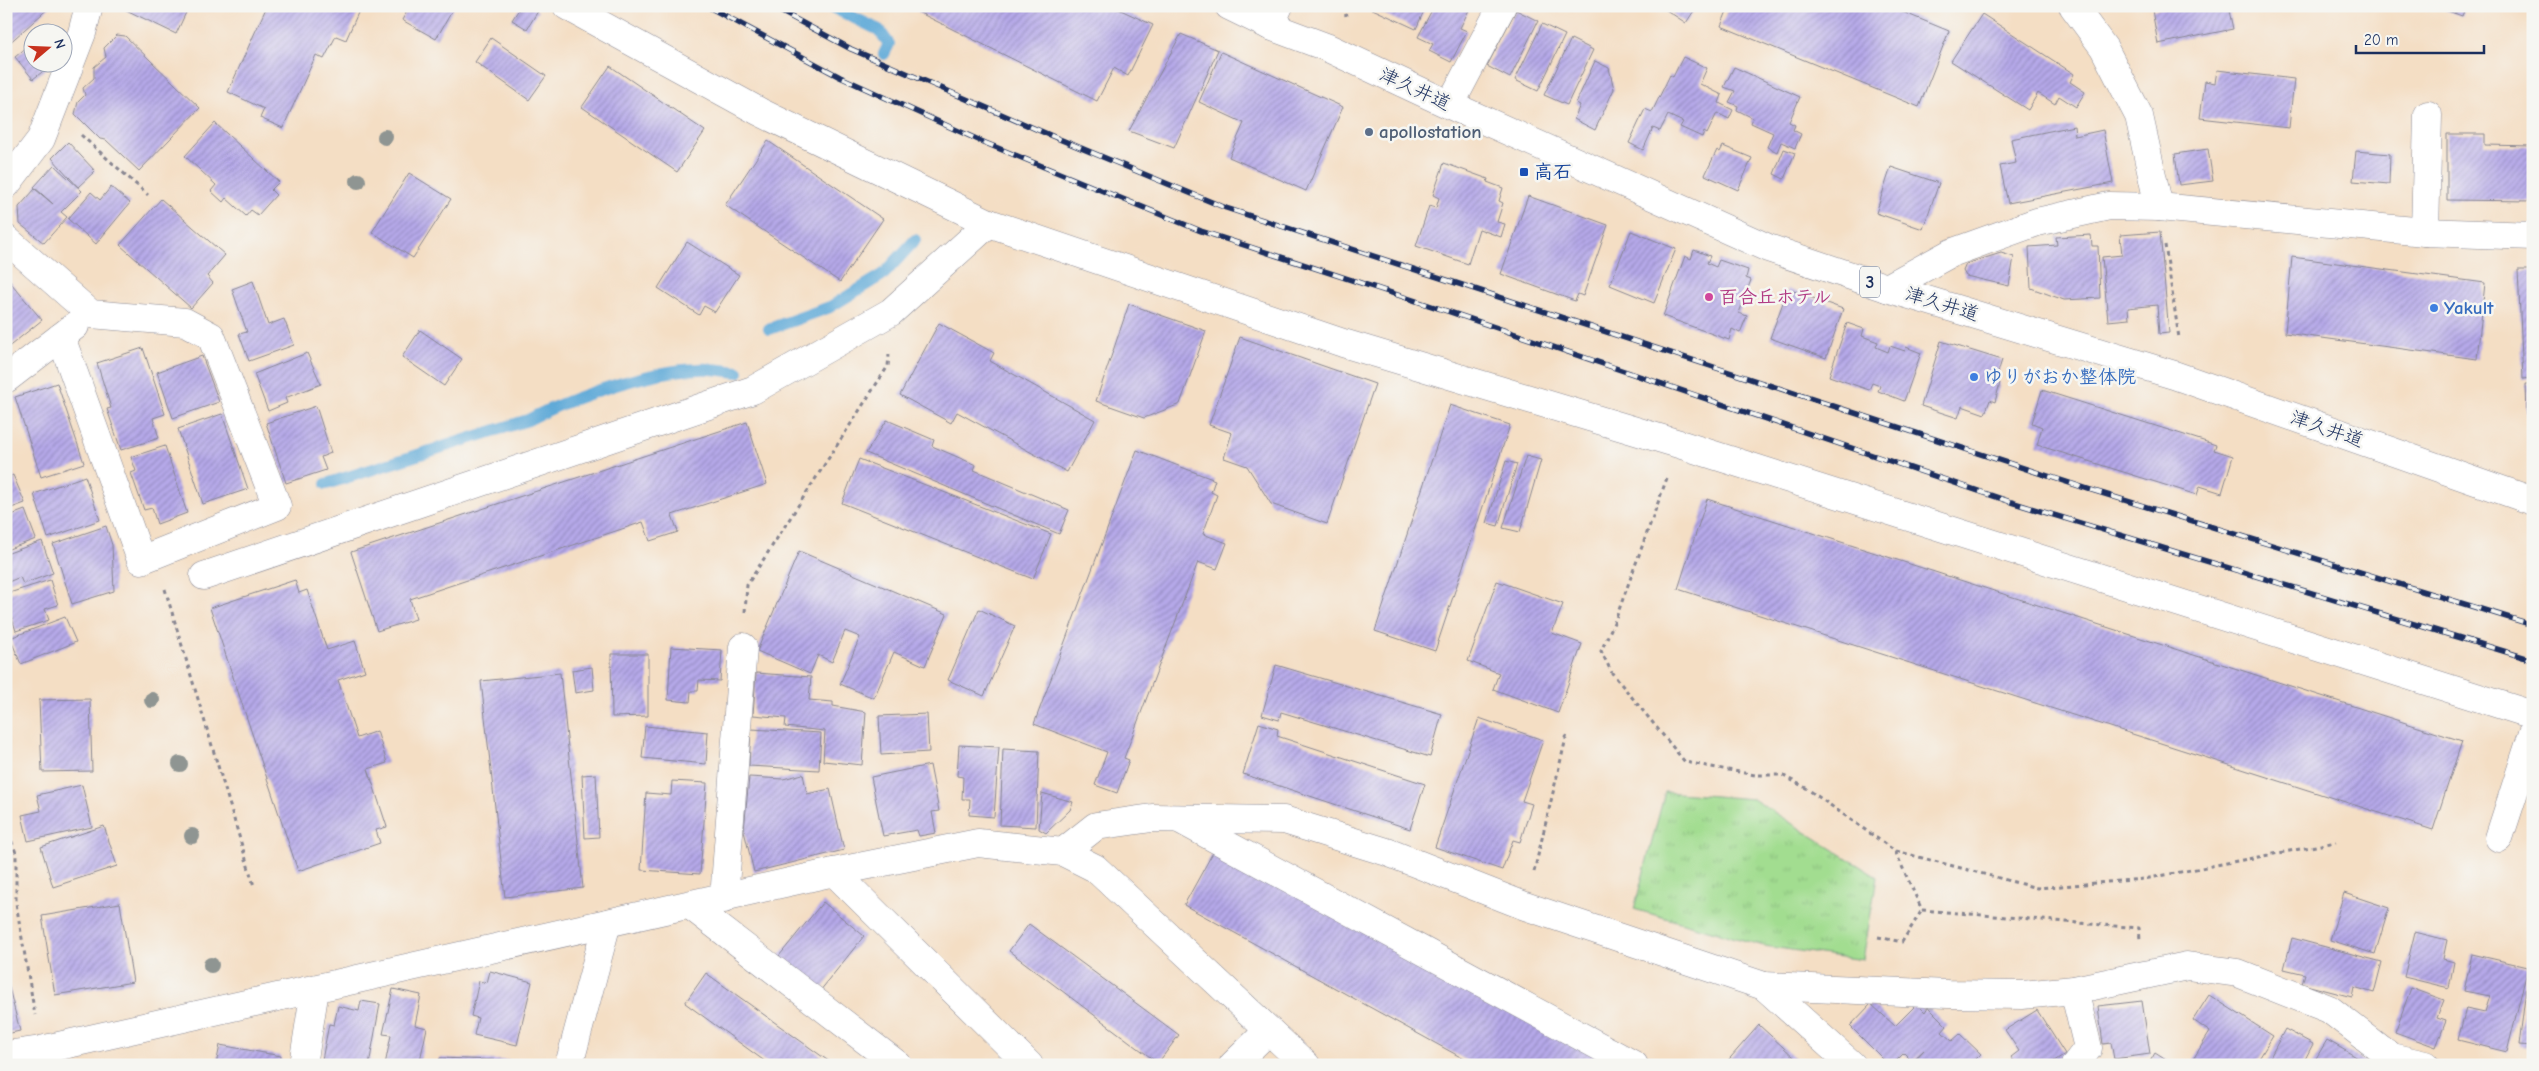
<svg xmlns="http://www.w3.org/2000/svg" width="2539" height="1071" font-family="'Comic Neue','Klee One',sans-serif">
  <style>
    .park { fill: url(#park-tufts); stroke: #5e8677 }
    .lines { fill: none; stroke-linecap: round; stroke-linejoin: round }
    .stream { stroke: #60aad8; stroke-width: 12 }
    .building { fill: url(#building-hatch) }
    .minor-casing { stroke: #888691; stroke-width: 29 }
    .major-casing { stroke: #888691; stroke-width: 29 }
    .path { stroke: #888691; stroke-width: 3; stroke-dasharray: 4 4; stroke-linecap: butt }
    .minor { stroke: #fff; stroke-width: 28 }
    .major { stroke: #fff; stroke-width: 28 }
    .rail-casing { stroke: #1b2f5e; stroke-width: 5.5 }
    .rail { stroke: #f6f6f2; stroke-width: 4; stroke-dasharray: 11; stroke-linecap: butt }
    .tree { fill: #8f9592 }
    .service-dot { fill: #5c6f8a; stroke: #f6f6f2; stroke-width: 2 }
    .transit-dot { fill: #1a4fb4; stroke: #f6f6f2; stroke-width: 2 }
    .hotel-dot { fill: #d1479c; stroke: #f6f6f2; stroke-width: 2 }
    .shop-dot { fill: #3f7fe0; stroke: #f6f6f2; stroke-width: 2 }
    .labels { text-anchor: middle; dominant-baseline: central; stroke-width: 5; stroke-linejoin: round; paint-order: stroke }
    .shield { fill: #f6f6f2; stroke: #5d6b8a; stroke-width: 1 }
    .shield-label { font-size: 18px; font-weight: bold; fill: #1b2f5e }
    .street-label { font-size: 19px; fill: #1b2f5e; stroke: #f6f6f2 }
    .service-label { font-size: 19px; font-weight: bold; fill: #4e5e75; stroke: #f6f6f2; text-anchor: start }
    .transit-label { font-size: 19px; font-weight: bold; fill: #164399; stroke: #f6f6f2; text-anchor: start }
    .hotel-label { font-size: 19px; font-weight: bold; fill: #b23c85; stroke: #f6f6f2; text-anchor: start }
    .shop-label { font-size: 19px; font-weight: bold; fill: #366cbe; stroke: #f6f6f2; text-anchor: start }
  </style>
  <defs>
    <pattern id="park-tufts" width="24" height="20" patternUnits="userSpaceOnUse" patternTransform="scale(1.25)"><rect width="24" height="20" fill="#a2dd90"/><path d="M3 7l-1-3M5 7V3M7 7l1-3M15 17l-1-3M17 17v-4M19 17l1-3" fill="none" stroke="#8bbe7f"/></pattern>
    <pattern id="building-hatch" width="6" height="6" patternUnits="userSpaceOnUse" patternTransform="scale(1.25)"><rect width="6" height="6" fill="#b6a9e9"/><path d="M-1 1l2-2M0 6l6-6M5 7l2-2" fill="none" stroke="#938ac0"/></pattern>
  </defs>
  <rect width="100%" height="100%" fill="#f6f6f2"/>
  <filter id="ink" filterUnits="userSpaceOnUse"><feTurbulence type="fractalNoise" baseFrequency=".02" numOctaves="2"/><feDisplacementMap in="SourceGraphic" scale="10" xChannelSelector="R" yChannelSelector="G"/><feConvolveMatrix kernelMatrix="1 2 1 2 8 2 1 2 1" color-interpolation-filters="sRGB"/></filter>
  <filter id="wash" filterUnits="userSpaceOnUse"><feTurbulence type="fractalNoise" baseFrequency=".0096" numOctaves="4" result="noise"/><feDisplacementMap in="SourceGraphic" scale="20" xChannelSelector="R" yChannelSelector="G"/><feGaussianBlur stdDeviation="1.12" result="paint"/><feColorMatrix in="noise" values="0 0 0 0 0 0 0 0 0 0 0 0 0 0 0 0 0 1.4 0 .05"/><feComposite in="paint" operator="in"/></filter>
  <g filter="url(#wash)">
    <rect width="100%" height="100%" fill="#f4dec4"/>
    <path class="park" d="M1665,792L1753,799L1877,877L1863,960L1764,946L1634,909Z"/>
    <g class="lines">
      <g class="stream">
        <path d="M830,6L879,30L889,44L884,54"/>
        <path d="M769,329L830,307L884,274L915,240"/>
        <path d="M326,484L528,420C571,397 651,370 699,369C712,368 725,371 738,372"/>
      </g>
    </g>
    <g id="blocks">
      <g class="building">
        <path d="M6,6H51L6,46Z"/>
        <path d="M118,6H189L176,34Z"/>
        <path d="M267,6H361L346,40L336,36L324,59L316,55L283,128L260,118L264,109L228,92Z"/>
        <path d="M410,6H455L436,39L402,20Z"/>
        <path d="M521,6H530L538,11L527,29L512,20Z"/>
        <path d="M922,6H1112L1153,25L1128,76L1114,68L1097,101L918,12Z"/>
        <path d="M1366,6H1426L1416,29Z"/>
        <path d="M1434,6H1471L1460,28L1467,31L1451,62L1429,51L1433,44L1418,37Z"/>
        <path d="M1660,6H1697L1686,23Z"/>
        <path d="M1729,6H1888L1949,31L1919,107L1721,26Z"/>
        <path d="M2173,6H2228L2233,29L2158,44L2152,10Z"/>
        <path d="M2434,6H2466L2462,16Z"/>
        <path d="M1516,10L1538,21L1510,78L1487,66Z"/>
        <path d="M1982,14L2074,74L2070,82L2085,92L2076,107L2059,96L2055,104L2038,93L2028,110L1951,61Z"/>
        <path d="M1542,24L1565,35L1538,91L1515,80Z"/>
        <path d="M1181,34L1218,50L1174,148L1129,131Z"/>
        <path d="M117,35L125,36L200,108L139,171L106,140L100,139L75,114L78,102L85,95L83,88L94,78V67L106,57L104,48Z"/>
        <path d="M491,38L546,76L529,100L475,62Z"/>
        <path d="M1571,39L1593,50L1567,105L1544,95Z"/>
        <path d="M27,47L32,53V62H40L46,69L33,79L15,57Z"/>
        <path d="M1221,52L1343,107L1306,191L1229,157L1244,123L1199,102Z"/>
        <path d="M1683,57L1707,68L1700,84L1722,95L1719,103L1733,110L1729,119L1717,113L1707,134L1704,132L1702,137L1680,127L1683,122L1668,115L1660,131L1653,128L1643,150L1629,143L1645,109L1652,112L1670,75L1673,77Z"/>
        <path d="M1595,61L1609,68L1614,89L1595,130L1574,119L1580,105L1576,103Z"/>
        <path d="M610,66L705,131L677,172L582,107Z"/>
        <path d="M1734,67L1800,97L1789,122L1795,125L1793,130L1801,134L1795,148L1781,142L1777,152L1767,147L1773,133L1751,123L1753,118L1737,110L1738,106L1729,102L1735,91L1724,87Z"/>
        <path d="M2217,70L2294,79L2289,128L2200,118L2205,81L2215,83Z"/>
        <path d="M215,123L279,182L271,190L276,195L258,215L251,210L246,216L226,198L223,202L211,191L216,185L185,156Z"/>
        <path d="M2074,126L2075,136L2103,130L2113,183L2008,203L2000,166L2016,163L2011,139Z"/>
        <path d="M2447,134H2485V145L2533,146V201L2447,200Z"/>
        <path d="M768,141L883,219L840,282L725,205Z"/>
        <path d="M68,142L95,171L78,187L52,158Z"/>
        <path d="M1723,146L1752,158L1738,190L1705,175L1717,150L1720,152Z"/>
        <path d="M1784,149L1795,153L1784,179L1774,174Z"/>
        <path d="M2208,149L2213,181L2179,185L2175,154Z"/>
        <path d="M2356,151L2390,154L2389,184L2353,181Z"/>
        <path d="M1444,163L1488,179L1487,182L1503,188L1499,201L1503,203L1497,222L1505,224L1501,237L1479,229L1468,264L1416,246L1429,206L1436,208L1439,198L1433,195Z"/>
        <path d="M54,165L82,191L61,212L67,217L44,243L20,224L19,207L35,189L53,204L34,187Z"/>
        <path d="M1891,167L1939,183L1923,229L1876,213Z"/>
        <path d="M409,173L451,199L413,258L372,232Z"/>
        <path d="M111,187L130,203L96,244L68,219L91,192L100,200Z"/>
        <path d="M1528,196L1608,225L1583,296L1578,294L1575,301L1501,274Z"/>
        <path d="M161,199L225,255L207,276L213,283L191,308L120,245Z"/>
        <path d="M1631,231L1676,249L1654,303L1610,285Z"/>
        <path d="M2160,232L2169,333L2159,334L2157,305L2128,308L2129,319L2108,321L2102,257L2122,255L2120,235Z"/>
        <path d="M2091,235L2092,246H2098L2100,298L2064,300L2031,288L2029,247L2057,245L2056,237Z"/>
        <path d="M687,242L739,275L715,312L704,306L699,315L658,288Z"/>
        <path d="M1694,250L1710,256L1707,263L1716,267L1719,260L1748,270L1746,278L1751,280L1739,313L1747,316L1740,333L1732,329L1729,340L1663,316L1685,256L1691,259Z"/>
        <path d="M2001,253L2014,257L2009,286L1966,276L1963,271L1966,264Z"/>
        <path d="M2292,257L2485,283L2477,359L2285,333Z"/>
        <path d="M2518,270H2533V378L2523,379Z"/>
        <path d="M6,277L42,320L6,349Z"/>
        <path d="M253,281L268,325L284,319L294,345L249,361L239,334L247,332L232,289Z"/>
        <path d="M1788,289L1843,309L1826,358L1770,338Z"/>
        <path d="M1129,304L1206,331L1180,404L1144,418L1096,401Z"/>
        <path d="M939,323L994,353L990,361L1095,420L1067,472L957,412L951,423L900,395Z"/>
        <path d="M1847,323L1864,329L1862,336L1878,342L1876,347L1888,352L1890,346L1905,351L1906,347L1921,353L1904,401L1878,391L1880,386L1872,383L1869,390L1829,376Z"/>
        <path d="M420,330L462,359L444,386L402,357Z"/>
        <path d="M1240,337L1375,384L1327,524L1271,504L1247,466L1224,458L1232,433L1209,425Z"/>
        <path d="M1941,341L2002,360L1995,382L2000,383L1995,402L1990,400L1985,414L1962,406L1958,418L1921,406Z"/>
        <path d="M143,348L165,414L153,418L159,438L121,450L107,409L111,408L97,363Z"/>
        <path d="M307,353L321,384L285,398L287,403L268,411L254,374Z"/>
        <path d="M202,356L219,402L173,418L157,372Z"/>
        <path d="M57,383L84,463L41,477L15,397Z"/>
        <path d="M2526,384H2533V453L2528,452Z"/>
        <path d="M2042,390L2216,445L2214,450L2233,456L2222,493L2200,486L2197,495L2037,445L2042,427L2032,423Z"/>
        <path d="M1450,405L1510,425L1435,651L1375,631Z"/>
        <path d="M316,406L331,453L321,457L326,470L286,483L266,423Z"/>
        <path d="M222,414L248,489L203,504L178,429Z"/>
        <path d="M887,420L934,440L932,446L976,465L974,470L1069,510L1059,534L866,453Z"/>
        <path d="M747,422L767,484L672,515L678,532L650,541L643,522L410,599L416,619L377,631L351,552Z"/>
        <path d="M165,446L187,513L157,524L152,508L144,510L131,473L136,471L131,457Z"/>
        <path d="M1137,450L1215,480L1211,492L1217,495L1203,534L1227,543L1217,569L1198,562L1124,758L1129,760L1117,793L1095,785L1107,752L1034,724Z"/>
        <path d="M1526,456L1541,460L1520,532L1503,528Z"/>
        <path d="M859,459L1051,534L1033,579L842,503Z"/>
        <path d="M1506,461L1517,464L1498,526L1487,523Z"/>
        <path d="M13,475L25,503L6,510V478Z"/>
        <path d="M85,476L100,520L48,538L34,494Z"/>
        <path d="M1707,499L2462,741L2433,830L1678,589Z"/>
        <path d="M25,510L36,539L6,550V517Z"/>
        <path d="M106,526L112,545L114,591L72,604L53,544Z"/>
        <path d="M42,541L53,573L23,584L20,577L6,583V554Z"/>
        <path d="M799,551L947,614L925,666L894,652L874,698L840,684L860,637L845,631L832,662L818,655L810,674L757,651Z"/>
        <path d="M50,580L58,605L45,609L49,620L16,631L9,609L6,610V594Z"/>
        <path d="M295,580L299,593L307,590L327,650L355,641L365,671L338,680L357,738L377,731L387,763L368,769L387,827L376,830L380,843L298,871L210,608Z"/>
        <path d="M1497,581L1563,604L1552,633L1582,644L1558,713L1493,689L1499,673L1468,661Z"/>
        <path d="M979,609L1015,626L984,696L948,680Z"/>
        <path d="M65,617L76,642L21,664L10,638Z"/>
        <path d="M671,647L722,650L720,681L699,680L698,691H691L690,702L668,700Z"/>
        <path d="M611,654H648V716L612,717Z"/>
        <path d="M1276,665L1442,714L1430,757L1281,712L1279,720L1262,715Z"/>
        <path d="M592,667L594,690L575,693L572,670Z"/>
        <path d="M560,673L583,888L505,897L481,681Z"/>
        <path d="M756,673L811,677L809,700L833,702V706L866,712L862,765L823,761L825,731L785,727L786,718L753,715Z"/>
        <path d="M90,699L92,771L42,772L39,700Z"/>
        <path d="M927,714L929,752L881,755L879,716Z"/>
        <path d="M1479,718L1543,740L1522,801L1532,804L1520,842L1513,840L1502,870L1435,847Z"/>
        <path d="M1259,723L1278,729L1277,736L1425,784L1410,829L1243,774Z"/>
        <path d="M645,726L708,732L706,764L642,758Z"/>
        <path d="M751,729L821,733L819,770L749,766Z"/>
        <path d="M959,745L999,747L994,817L969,815L970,799H962L963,777L957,776Z"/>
        <path d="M1003,749L1039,751L1036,827L1000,825Z"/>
        <path d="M930,765L939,811L932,812L936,833L919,836L917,830L883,836L871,777Z"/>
        <path d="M596,774L599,837L585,838L582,775Z"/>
        <path d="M803,774L807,794L830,789L844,850L754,872L744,831L749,777L783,779Z"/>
        <path d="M672,781L707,783L700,874L641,870L646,793L671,795Z"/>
        <path d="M82,785L92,827L28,841L22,815L41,811L37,795Z"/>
        <path d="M1042,793L1073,802L1070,810L1046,833L1039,829Z"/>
        <path d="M104,826L117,866L53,887L41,847Z"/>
        <path d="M1216,847L1613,1065H1475L1184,905Z"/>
        <path d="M2344,893L2389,908L2375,954L2330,940Z"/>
        <path d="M823,902L864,936L820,991L779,956Z"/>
        <path d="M120,903L133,982L55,995L42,916Z"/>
        <path d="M1029,924L1179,1035L1158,1063L1009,951Z"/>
        <path d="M2415,932L2447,940L2443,959L2454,962L2449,988L2404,977Z"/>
        <path d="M2292,938L2382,962L2374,993L2354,987L2352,997L2302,984L2305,974L2284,969Z"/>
        <path d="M2472,954L2528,967L2507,1052L2458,1040L2466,1008L2485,1012L2490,996L2464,991Z"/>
        <path d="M490,971L532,982L517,1045L474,1035L478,1018L471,1016L479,981L487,983Z"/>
        <path d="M706,973L834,1065H770L685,1003Z"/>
        <path d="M6,976L20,1031L6,1034Z"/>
        <path d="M2532,984H2533V1047L2519,1046L2526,989H2531Z"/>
        <path d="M2411,988L2444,1000L2437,1018L2446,1021L2436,1047L2395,1032Z"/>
        <path d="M393,989L421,995L415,1025L427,1028L419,1065H385L391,1035L383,1034Z"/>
        <path d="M2209,995L2273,1036L2255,1065H2198L2192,1061L2210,1032L2193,1020Z"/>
        <path d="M361,1001L380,1004L369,1065H321L329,1024L334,1025L338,1006L359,1011Z"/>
        <path d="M2142,1001L2150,1054L2114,1059L2111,1043L2103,1044L2098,1006Z"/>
        <path d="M1871,1004L1895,1026L1917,1004L1925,1012L1928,1007L1947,1026L1942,1032L1952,1041L1960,1034L1981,1054L1970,1065H1910L1924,1050L1912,1061L1904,1053L1892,1065H1889L1850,1026Z"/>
        <path d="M2037,1010L2065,1054L2048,1065H2017L2011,1057L2019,1051L2005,1030Z"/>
        <path d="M1759,1025L1795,1058L1790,1065H1724Z"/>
        <path d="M2285,1029L2313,1044L2302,1065H2266Z"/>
        <path d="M2327,1040L2365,1062L2364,1065H2312Z"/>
        <path d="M220,1045L281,1056L280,1065H216Z"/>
        <path d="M2155,1053L2174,1065H2148Z"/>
        <path d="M440,1058L522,1061V1065H439Z"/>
      </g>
    </g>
  </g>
  <g filter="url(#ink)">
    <use href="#blocks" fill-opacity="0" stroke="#888691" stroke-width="1"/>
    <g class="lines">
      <g class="minor-casing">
        <g id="minor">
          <path d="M567,6L760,112L989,223L1343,343L1679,444L2533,715"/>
          <path d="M2073,6L2104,48L2139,116L2159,207"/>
          <path d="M1270,26L1279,6"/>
          <path d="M1450,105L1502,6"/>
          <path d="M6,185L41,139L82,33L89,6"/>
          <path d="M2425,232L2428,115"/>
          <path d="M6,239L91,314L185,322L211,336L277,506L141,560L61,337"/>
          <path d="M1887,288L1951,253L2037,222L2109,206L2159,207L2425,232L2533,236"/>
          <path d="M6,379L75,326"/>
          <path d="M204,576L753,390L891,312L989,223"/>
          <path d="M1181,820L1634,1065"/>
          <path d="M2499,838L2533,733"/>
          <path d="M1063,852L1096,826L1152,818L1284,820L1387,852L1525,906L1764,986L1948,994L2022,995L2074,990L2187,966L2238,973L2329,1009L2391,1057L2425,1065"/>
          <path d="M834,872L1029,1065"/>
          <path d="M724,899L743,647"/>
          <path d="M691,906L898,1065"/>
          <path d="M1764,986L1852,1065"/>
          <path d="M2074,990L2088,1048L2075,1065"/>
          <path d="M6,1055L41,1050L834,872L978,843L1063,852L1095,868L1306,1065"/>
          <path d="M303,1065L315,989"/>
          <path d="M569,1065L607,923"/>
          <path d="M1233,1065L1268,1031"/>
        </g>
      </g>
      <g class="major-casing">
        <path id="major" d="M1229,6L1270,26L1326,47L1450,105L1768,248L1887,288L2174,375L2533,501"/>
      </g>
      <g class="path">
        <path d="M1344,6L1346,16"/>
        <path d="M81,135L148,195"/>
        <path d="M2165,245L2179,338"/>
        <path d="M1667,478L1616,618L1601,651L1612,673L1685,762L1755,775H1782L1806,788L1895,851L1922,910"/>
        <path d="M165,589L254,886"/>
        <path d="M745,612L747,585L888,366L889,355"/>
        <path d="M6,826L16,853V903L35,1015"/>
        <path d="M1896,851L2037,888L2144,879L2336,842"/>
        <path d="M1534,872L1567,734"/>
        <path d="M1922,910L2139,928L2140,940"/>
        <path d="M1878,937L1902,942L1922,910"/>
      </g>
      <use href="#minor" class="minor"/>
      <use href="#major" class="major"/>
      <g class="rail-casing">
        <g id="rail">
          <path d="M707,6L840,77L983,142L1201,231L1450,312L2011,502L2533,660"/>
          <path d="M771,6L851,49L1052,136L1226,208L2088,489L2533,625"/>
        </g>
      </g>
      <use href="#rail" class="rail"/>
    </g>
    <g class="tree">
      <circle cx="385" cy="137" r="8"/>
      <circle cx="358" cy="181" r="8"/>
      <circle cx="152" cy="700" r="8"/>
      <circle cx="180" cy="764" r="8"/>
      <circle cx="192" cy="836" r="8"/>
      <circle cx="211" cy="965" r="8"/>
    </g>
  </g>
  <circle class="service-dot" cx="1369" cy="132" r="5"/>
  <rect class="transit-dot" x="1519" y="167" width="10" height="10" rx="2.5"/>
  <circle class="hotel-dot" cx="1709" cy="297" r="5"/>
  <g class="shop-dot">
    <circle cx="2434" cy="308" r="5"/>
    <circle cx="1974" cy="377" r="5"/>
  </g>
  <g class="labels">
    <rect class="shield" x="1860" y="266.5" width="20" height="31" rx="4"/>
    <g class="shield-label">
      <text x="1870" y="282">3</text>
    </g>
    <g class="street-label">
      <text transform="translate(1415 89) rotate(25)">津久井道</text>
      <text transform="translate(1942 304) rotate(17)">津久井道</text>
      <text transform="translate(2327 429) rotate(19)">津久井道</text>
    </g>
    <g class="service-label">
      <text x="1379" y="132">apollostation</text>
    </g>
    <g class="transit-label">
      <text x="1534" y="172">高石</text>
    </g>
    <g class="hotel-label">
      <text x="1719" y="297">百合丘ホテル</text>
    </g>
    <g class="shop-label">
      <text x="2444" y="308">Yakult</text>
      <text x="1984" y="377">ゆりがおか整体院</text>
    </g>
  </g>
  <rect width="2539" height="1071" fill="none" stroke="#f6f6f2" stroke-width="25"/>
  <g transform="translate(48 48) rotate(71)"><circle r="24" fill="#f6f6f2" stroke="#9ea6b7"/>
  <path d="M0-4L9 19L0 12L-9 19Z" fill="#c8321e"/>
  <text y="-8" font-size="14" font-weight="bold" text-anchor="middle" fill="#1b2f5e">N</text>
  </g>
  <path d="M2356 45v8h128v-8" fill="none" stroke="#1b2f5e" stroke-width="2.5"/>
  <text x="2364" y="45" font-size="15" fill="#1b2f5e" stroke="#f6f6f2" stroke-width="4" paint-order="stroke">20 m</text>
</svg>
